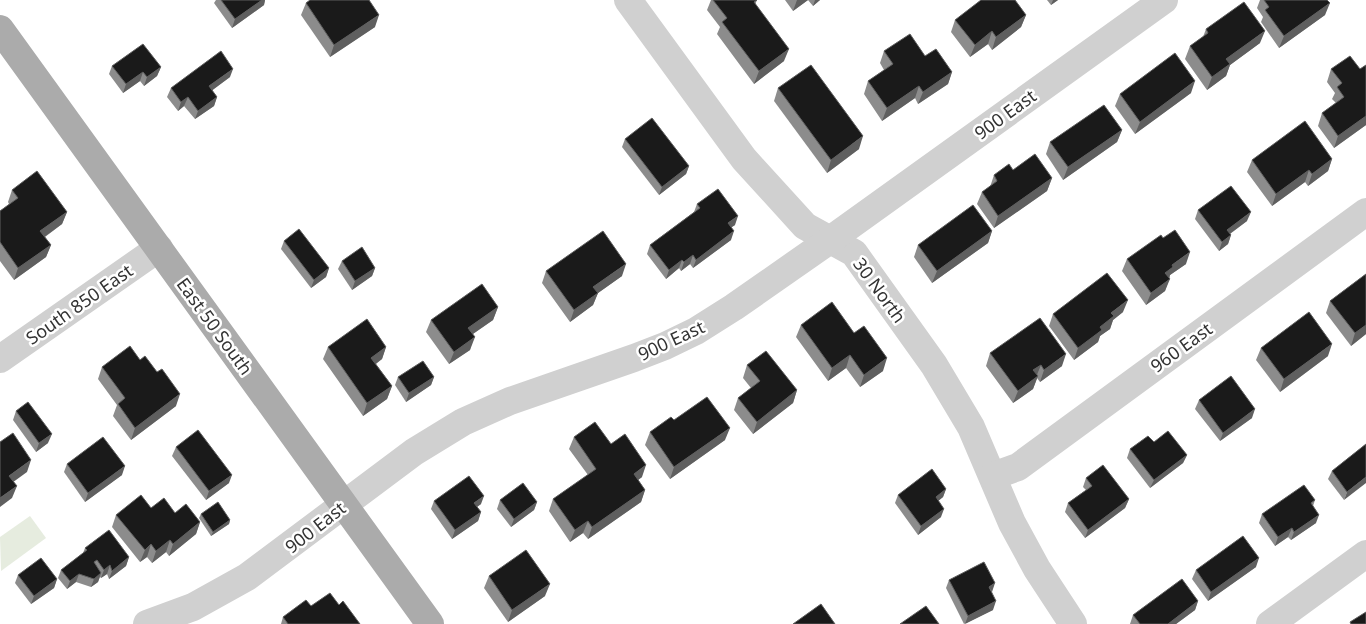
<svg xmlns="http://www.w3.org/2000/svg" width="1366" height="624" font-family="'Noto Sans',sans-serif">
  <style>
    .green { fill: #e6ecdf }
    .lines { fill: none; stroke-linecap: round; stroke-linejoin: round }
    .minor { stroke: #d0d0d0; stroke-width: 28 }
    .major { stroke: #ababab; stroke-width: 28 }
    .wall { fill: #8c8c8c }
    .shaded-wall { fill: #5f5f5f }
    .building { fill: #1a1a1a; stroke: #5f5f5f }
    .labels { text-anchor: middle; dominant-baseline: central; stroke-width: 5; stroke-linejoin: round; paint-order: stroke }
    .street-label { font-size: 18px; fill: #333; stroke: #fff }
  </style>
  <rect width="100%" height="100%" fill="#fff"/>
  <path class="green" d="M30,516L46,538L1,571L0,537Z"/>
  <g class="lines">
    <g class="minor">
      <path d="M628,0L744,159L805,226L854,253L934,365L971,427L1012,523L1037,569L1073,624"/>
      <path d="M0,359L159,248"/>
      <path d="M993,476L1018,467L1366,212"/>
      <path d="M147,624L193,607L247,577L414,452L463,422L510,401L634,358L665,346L696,331L734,307L830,240L1164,0"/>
      <path d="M1270,624L1366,554"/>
    </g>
    <path class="major" d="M0,29L430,624"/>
  </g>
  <g class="wall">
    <path d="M216,0H265L264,5L232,28L214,3Z"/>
    <path d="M711,0H757L755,5L784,61L754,84L717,34L720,27L707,10Z"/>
    <path d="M785,0H820L813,6L808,0L793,11Z"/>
    <path d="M1047,0H1058L1051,5Z"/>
    <path d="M1260,0H1327L1325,15L1279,48L1261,22L1263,17L1257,8Z"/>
    <path d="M306,3L375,27L330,57L301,15Z"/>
    <path d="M1026,15L1021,27L992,50L988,44L970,57L951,32L955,20Z"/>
    <path d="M1206,29L1260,43L1230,65L1226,76L1207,90L1185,59L1190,46L1203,37Z"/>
    <path d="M884,51L925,56L952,72L948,84L918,104L915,98L882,121L864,94L868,81L884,70L880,63Z"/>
    <path d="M1366,65V125L1334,148L1318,126L1322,113L1336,103L1332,99L1335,93L1327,82L1331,69H1360Z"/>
    <path d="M112,66L161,67L157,76L144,86L140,81L123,93L109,74Z"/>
    <path d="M230,77L212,90L217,97L214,106L195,119L184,106L178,111L167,97L171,88Z"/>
    <path d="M778,88L859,149L827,173L774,101Z"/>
    <path d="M1191,93L1135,134L1115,106L1120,94Z"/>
    <path d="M1122,130L1117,142L1063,180L1046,154L1050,142Z"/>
    <path d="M625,139L689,166L686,174L659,195L622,147Z"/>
    <path d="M1332,159L1328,171L1308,186L1305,182L1272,206L1247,172L1252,160Z"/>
    <path d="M1013,170L1052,178L1047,191L994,228L977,204L982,192L990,187L994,175Z"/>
    <path d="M12,190L67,212L62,224L45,237L51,245L46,257L14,280L0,261V211L9,204L8,202Z"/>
    <path d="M697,204L735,225L731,227V240L693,268L690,264L681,271L679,268L666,279L647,254L650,245L694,212Z"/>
    <path d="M1198,210L1247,221L1230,234L1231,235L1228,244L1219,251L1195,219Z"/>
    <path d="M992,231L988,243L932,283L914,257L918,245Z"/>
    <path d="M284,241L329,268L326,277L311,288L281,249Z"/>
    <path d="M1127,259L1186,264L1170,275L1165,291L1146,305L1122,271Z"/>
    <path d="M342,261L375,268L372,276L352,290L338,269Z"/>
    <path d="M546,271L622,276L598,293L593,305L570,322L542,283Z"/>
    <path d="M1366,274V334L1351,346L1326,313L1330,301Z"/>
    <path d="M498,307L493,320L473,334L470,350L449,364L426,332L431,320Z"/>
    <path d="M1123,312L1113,320L1110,329L1100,336L1098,342L1074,360L1049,326L1053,314Z"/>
    <path d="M801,325L854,333L883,371L860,387L846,368L828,381L796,337Z"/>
    <path d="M328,347H386L382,359L376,364L392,386L387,399L363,416L323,359Z"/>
    <path d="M1261,348L1328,356L1280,392L1256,360Z"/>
    <path d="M990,353L1062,366L1040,382L1037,378L1033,389L1013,403L986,366Z"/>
    <path d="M747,365L797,390L793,403L753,434L734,410L738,398L751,388L743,378Z"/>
    <path d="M102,367L176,406L131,440L113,416L117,405L98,379Z"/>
    <path d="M398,377H434L431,385L406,402L395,385Z"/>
    <path d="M1199,400L1252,418L1220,441L1195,409Z"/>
    <path d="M16,411L48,443L36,452L13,420Z"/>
    <path d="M674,420L725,440L670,479L645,445L650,432Z"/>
    <path d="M574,437L611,444L642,477L638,480L645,490L641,502L588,539L583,533L570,542L549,511L553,499L588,475L569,449Z"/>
    <path d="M1154,442L1187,455L1183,463L1150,488L1127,458L1130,449Z"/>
    <path d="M1366,444L1344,500L1328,479L1332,471Z"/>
    <path d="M176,447L229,483L206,500L172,456Z"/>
    <path d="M67,464L122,475L85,502L64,472Z"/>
    <path d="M1086,478L1129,499L1125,508L1085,538L1065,512L1068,503L1086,490L1083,487Z"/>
    <path d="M946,489L943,497L938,501L941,517L918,535L895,503L898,495Z"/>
    <path d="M500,500L537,502L534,510L511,527L497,509Z"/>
    <path d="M1315,500L1313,506L1316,523L1291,540L1288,537L1275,546L1259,523L1262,514Z"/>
    <path d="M434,501L481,504L477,507L481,512L478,521L452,539L431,509Z"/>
    <path d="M151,508L175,513L200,522L196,534L169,556L166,552L152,563L147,557L140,562L112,527L116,515Z"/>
    <path d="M201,514L230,520L229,524L211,536L199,518Z"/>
    <path d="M85,548L129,557L126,566L109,579L107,574L101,578L100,577L98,582L91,587L76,582L67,589L58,578L61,570L83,553Z"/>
    <path d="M1256,567L1208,601L1192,579L1196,570Z"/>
    <path d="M18,575L57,579L54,588L31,604L15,583Z"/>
    <path d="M489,576L545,596L508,622L484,588Z"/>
    <path d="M949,580L992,592L993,610L964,624L946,588Z"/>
    <path d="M1198,601L1195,610L1176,624H1130L1133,615Z"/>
    <path d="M339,605L360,624H281L283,617L311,606Z"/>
  </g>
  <g class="shaded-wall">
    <path d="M262,0H265L264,5L232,28L235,19Z"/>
    <path d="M797,0H808L793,11Z"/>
    <path d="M815,0H820L813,6Z"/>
    <path d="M1053,0H1058L1051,5Z"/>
    <path d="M1330,3L1325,15L1279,48L1284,36Z"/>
    <path d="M379,15L375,27L330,57L334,45Z"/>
    <path d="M1026,15L1021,27L992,50L996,37Z"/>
    <path d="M992,31L988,44L970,57L975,45Z"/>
    <path d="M1265,31L1260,43L1230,65L1226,76L1207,90L1212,77L1226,59Z"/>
    <path d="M789,49L784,61L754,84L759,71Z"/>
    <path d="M161,67L157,76L144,86L147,77Z"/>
    <path d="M233,69L230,77L206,95L209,86Z"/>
    <path d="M143,72L140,81L123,93L126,84Z"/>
    <path d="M952,72L948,84L918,104L923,92Z"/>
    <path d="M1195,81L1191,93L1135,134L1140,122Z"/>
    <path d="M919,86L915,98L882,121L887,108Z"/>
    <path d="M188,97L184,106L178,111L181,102Z"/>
    <path d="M217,97L214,106L195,119L198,111Z"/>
    <path d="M1366,116V125L1334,148L1338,136Z"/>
    <path d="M1122,130L1117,142L1063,180L1068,167Z"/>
    <path d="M863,136L859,149L827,173L831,160Z"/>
    <path d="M1332,159L1328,171L1308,186L1312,174Z"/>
    <path d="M689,166L686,174L659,195L662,187Z"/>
    <path d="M1309,170L1305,182L1272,206L1276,194Z"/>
    <path d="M1052,178L1047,191L994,228L998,216Z"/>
    <path d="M67,212L62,224L36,243L40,231Z"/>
    <path d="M1251,212L1247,221L1224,238L1227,230Z"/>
    <path d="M738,216L735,225L725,232L728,223Z"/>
    <path d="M734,231L731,240L693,268L696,260Z"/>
    <path d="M992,231L988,243L932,283L937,271Z"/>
    <path d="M1231,235L1228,244L1219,251L1222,242Z"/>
    <path d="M51,245L46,257L14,280L18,268Z"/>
    <path d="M1190,252L1186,264L1170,275L1169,279L1165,273L1172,265Z"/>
    <path d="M693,255L690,264L681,271L684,262Z"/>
    <path d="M682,260L679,268L666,279L669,270Z"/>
    <path d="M626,264L622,276L598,293L593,305L570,322L574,310L593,287Z"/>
    <path d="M329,268L326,277L311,288L314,280Z"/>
    <path d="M375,268L372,276L352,290L355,281Z"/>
    <path d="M1170,279L1165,291L1146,305L1151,293Z"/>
    <path d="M1128,300L1123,312L1113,320L1110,329L1100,336L1098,342L1074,360L1078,348L1111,313Z"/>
    <path d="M498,307L493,320L464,340L468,328Z"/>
    <path d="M1366,325V334L1351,346L1355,333Z"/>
    <path d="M475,337L470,350L449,364L454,352Z"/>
    <path d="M1332,344L1328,356L1280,392L1284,379Z"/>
    <path d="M386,347L382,359L367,370L371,358Z"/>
    <path d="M1066,354L1062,366L1040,382L1044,370Z"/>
    <path d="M850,355L846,368L828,381L832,368Z"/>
    <path d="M887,358L883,371L860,387L864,375Z"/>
    <path d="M1041,365L1036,377L1033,370Z"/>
    <path d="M1038,376L1033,389L1013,403L1018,391Z"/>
    <path d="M434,377L431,385L406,402L409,393Z"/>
    <path d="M392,386L387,399L363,416L367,403Z"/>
    <path d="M797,390L793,403L753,434L757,422Z"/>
    <path d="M180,394L176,406L131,440L135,428Z"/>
    <path d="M1255,409L1252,418L1220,441L1223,433Z"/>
    <path d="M730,428L725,440L670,479L674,467Z"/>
    <path d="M52,434L48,443L36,452L39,443Z"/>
    <path d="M1187,455L1183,463L1150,488L1154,480Z"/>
    <path d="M31,460L27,472L5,488L9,476Z"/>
    <path d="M646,465L642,477L630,486L634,474Z"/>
    <path d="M125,466L122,475L85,502L88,493Z"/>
    <path d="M232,475L229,483L206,500L209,491Z"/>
    <path d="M1366,477V483L1344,500L1347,492Z"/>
    <path d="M17,486L12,498L0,507V498Z"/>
    <path d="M946,489L943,497L932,506L936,497Z"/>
    <path d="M645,490L641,502L588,539L592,527Z"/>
    <path d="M484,496L481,504L471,511L474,503Z"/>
    <path d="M1129,499L1125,508L1085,538L1088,530Z"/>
    <path d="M537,502L534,510L511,527L514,519Z"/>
    <path d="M944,509L941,517L918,535L921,526Z"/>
    <path d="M481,512L478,521L452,539L455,530Z"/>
    <path d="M1319,515L1316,523L1291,540L1294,532Z"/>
    <path d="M230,520L229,524L211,536L213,532Z"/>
    <path d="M588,521L583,533L570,542L575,530Z"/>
    <path d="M200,522L196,534L169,556L173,544Z"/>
    <path d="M1292,528L1288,537L1275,546L1278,537Z"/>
    <path d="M170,540L166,552L152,563L156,551Z"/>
    <path d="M151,544L147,557L140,562L145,550Z"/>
    <path d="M129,557L126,566L109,579L112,571Z"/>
    <path d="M1259,558L1256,567L1208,601L1211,592Z"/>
    <path d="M110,565L107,574L101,578L104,570Z"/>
    <path d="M101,573L98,582L91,587L94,579Z"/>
    <path d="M79,574L76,582L67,589L70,581Z"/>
    <path d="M57,579L54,588L31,604L34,596Z"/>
    <path d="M995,583L992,592L989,587Z"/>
    <path d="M550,584L545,596L508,622L512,610Z"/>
    <path d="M996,601L993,610L965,624L968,616Z"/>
    <path d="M1198,601L1195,610L1176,624H1168Z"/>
  </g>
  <g class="building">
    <path d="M221,0H262L235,19Z"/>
    <path d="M310,0H369L379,15L334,45L306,3Z"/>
    <path d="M713,0H757L754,2L789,49L759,71L722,22L727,18Z"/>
    <path d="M981,0H1015L1026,15L996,37L992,31L975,45L955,20Z"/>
    <path d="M1264,0H1327L1330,3L1284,36L1265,10L1269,7Z"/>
    <path d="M1244,2L1265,31L1226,59L1230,64L1212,77L1190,46L1208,33L1206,29Z"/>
    <path d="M910,34L925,56L936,49L952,72L923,92L919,86L887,108L868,81L893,64L884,51Z"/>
    <path d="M143,44L161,67L147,77L143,72L126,84L112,66Z"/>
    <path d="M221,51L233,69L209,86L217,97L198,111L188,97L181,102L171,88Z"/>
    <path d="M1175,53L1195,81L1140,122L1120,94Z"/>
    <path d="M1350,56L1360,69L1366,65V116L1338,136L1322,113L1344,97L1337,87L1342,83L1331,69Z"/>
    <path d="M811,65L863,136L831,160L778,88Z"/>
    <path d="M1104,105L1122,130L1068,167L1050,142Z"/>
    <path d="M652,118L689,166L662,187L625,139Z"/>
    <path d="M1305,121L1332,159L1312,174L1309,170L1276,194L1252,160Z"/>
    <path d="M1035,154L1052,178L998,216L982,192L997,181L994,175L1009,164L1013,170Z"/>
    <path d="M37,171L67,212L40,231L51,245L18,268L0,242V211L18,198L12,190Z"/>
    <path d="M1231,186L1251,212L1227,230L1231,235L1222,242L1198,210Z"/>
    <path d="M718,189L738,216L728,223L734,231L696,260L693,255L684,262L682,260L669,270L650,245L700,208L697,204Z"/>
    <path d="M973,205L992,231L937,271L918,245Z"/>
    <path d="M299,229L329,268L314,280L284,241Z"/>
    <path d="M1175,230L1190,252L1172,265L1173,267L1165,273L1170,279L1151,293L1127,259L1161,235L1163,238Z"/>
    <path d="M603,231L626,264L593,287L598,293L574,310L546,271Z"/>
    <path d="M362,247L375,268L355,281L342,261Z"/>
    <path d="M1107,273L1128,300L1111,313L1114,316L1100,327L1102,330L1078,348L1053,314Z"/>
    <path d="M1366,274V325L1355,333L1330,301Z"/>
    <path d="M482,284L498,307L468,328L475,337L454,352L431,320Z"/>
    <path d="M832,302L854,333L864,326L887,358L864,375L850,355L832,368L801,325Z"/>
    <path d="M1309,312L1332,344L1284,379L1261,348Z"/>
    <path d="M1040,318L1066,354L1044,370L1041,365L1033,370L1038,376L1018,391L990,353Z"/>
    <path d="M367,319L386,347L371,358L392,386L367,403L328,347Z"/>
    <path d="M130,346L140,360L145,356L157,372L162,369L180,394L135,428L118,404L125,398L102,367Z"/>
    <path d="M766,351L797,390L757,422L738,398L760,381L747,365Z"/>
    <path d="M423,361L434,377L409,393L398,377Z"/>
    <path d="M1231,376L1255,409L1223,433L1199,400Z"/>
    <path d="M707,397L730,428L674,467L650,432L671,417L674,420Z"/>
    <path d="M28,402L52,434L39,443L16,411Z"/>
    <path d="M595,422L611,444L625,434L646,465L634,474L645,490L592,527L588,521L575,530L553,499L596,469L574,437Z"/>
    <path d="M198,430L232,475L209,491L176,447Z"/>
    <path d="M1168,431L1187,455L1154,480L1130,449L1148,436L1154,442Z"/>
    <path d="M13,433L31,460L9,476L17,486L0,498V442Z"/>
    <path d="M103,437L125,466L88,493L67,464Z"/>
    <path d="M1366,444V477L1347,492L1332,471Z"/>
    <path d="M1103,465L1129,499L1088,530L1068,503L1092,486L1086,478Z"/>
    <path d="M932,469L946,489L936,497L944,509L921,526L898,495Z"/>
    <path d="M469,476L484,496L474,503L481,512L455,530L434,501Z"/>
    <path d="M523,483L537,502L514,519L500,500Z"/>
    <path d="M1304,485L1315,500L1311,503L1319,515L1294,532L1292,528L1278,537L1262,514Z"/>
    <path d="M141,495L151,508L164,498L175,513L186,504L200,522L173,544L170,540L156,551L151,544L145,550L116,515Z"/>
    <path d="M218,502L230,520L213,532L201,514Z"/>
    <path d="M109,530L129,557L112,571L110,565L104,570L97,560L94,562L101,573L94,579L79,574L70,581L61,570L87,550L85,548Z"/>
    <path d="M1243,536L1259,558L1211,592L1196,570Z"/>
    <path d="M526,550L550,584L512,610L489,576Z"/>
    <path d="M41,558L57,579L34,596L18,575Z"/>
    <path d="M984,562L995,583L989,587L996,601L968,616L949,580Z"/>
    <path d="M1182,579L1198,601L1168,624H1140L1133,615Z"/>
    <path d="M330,593L339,605L343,601L360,624H288L283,617L306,600L311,606Z"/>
    <path d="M821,604L835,624H793Z"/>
    <path d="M926,606L939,624H900Z"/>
    <path d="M1366,612V624H1351L1350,622Z"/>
  </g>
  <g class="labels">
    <g class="street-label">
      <text transform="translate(1005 114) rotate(-36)">900 East</text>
      <text transform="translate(880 290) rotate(54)">30 North</text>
      <text transform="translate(79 304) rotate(-35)">South 850 East</text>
      <text transform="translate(215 326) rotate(54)">East 50 South</text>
      <text transform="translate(671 340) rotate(-25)">900 East</text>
      <text transform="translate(1181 347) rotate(-36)">960 East</text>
      <text transform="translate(315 527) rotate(-38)">900 East</text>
    </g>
  </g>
</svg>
